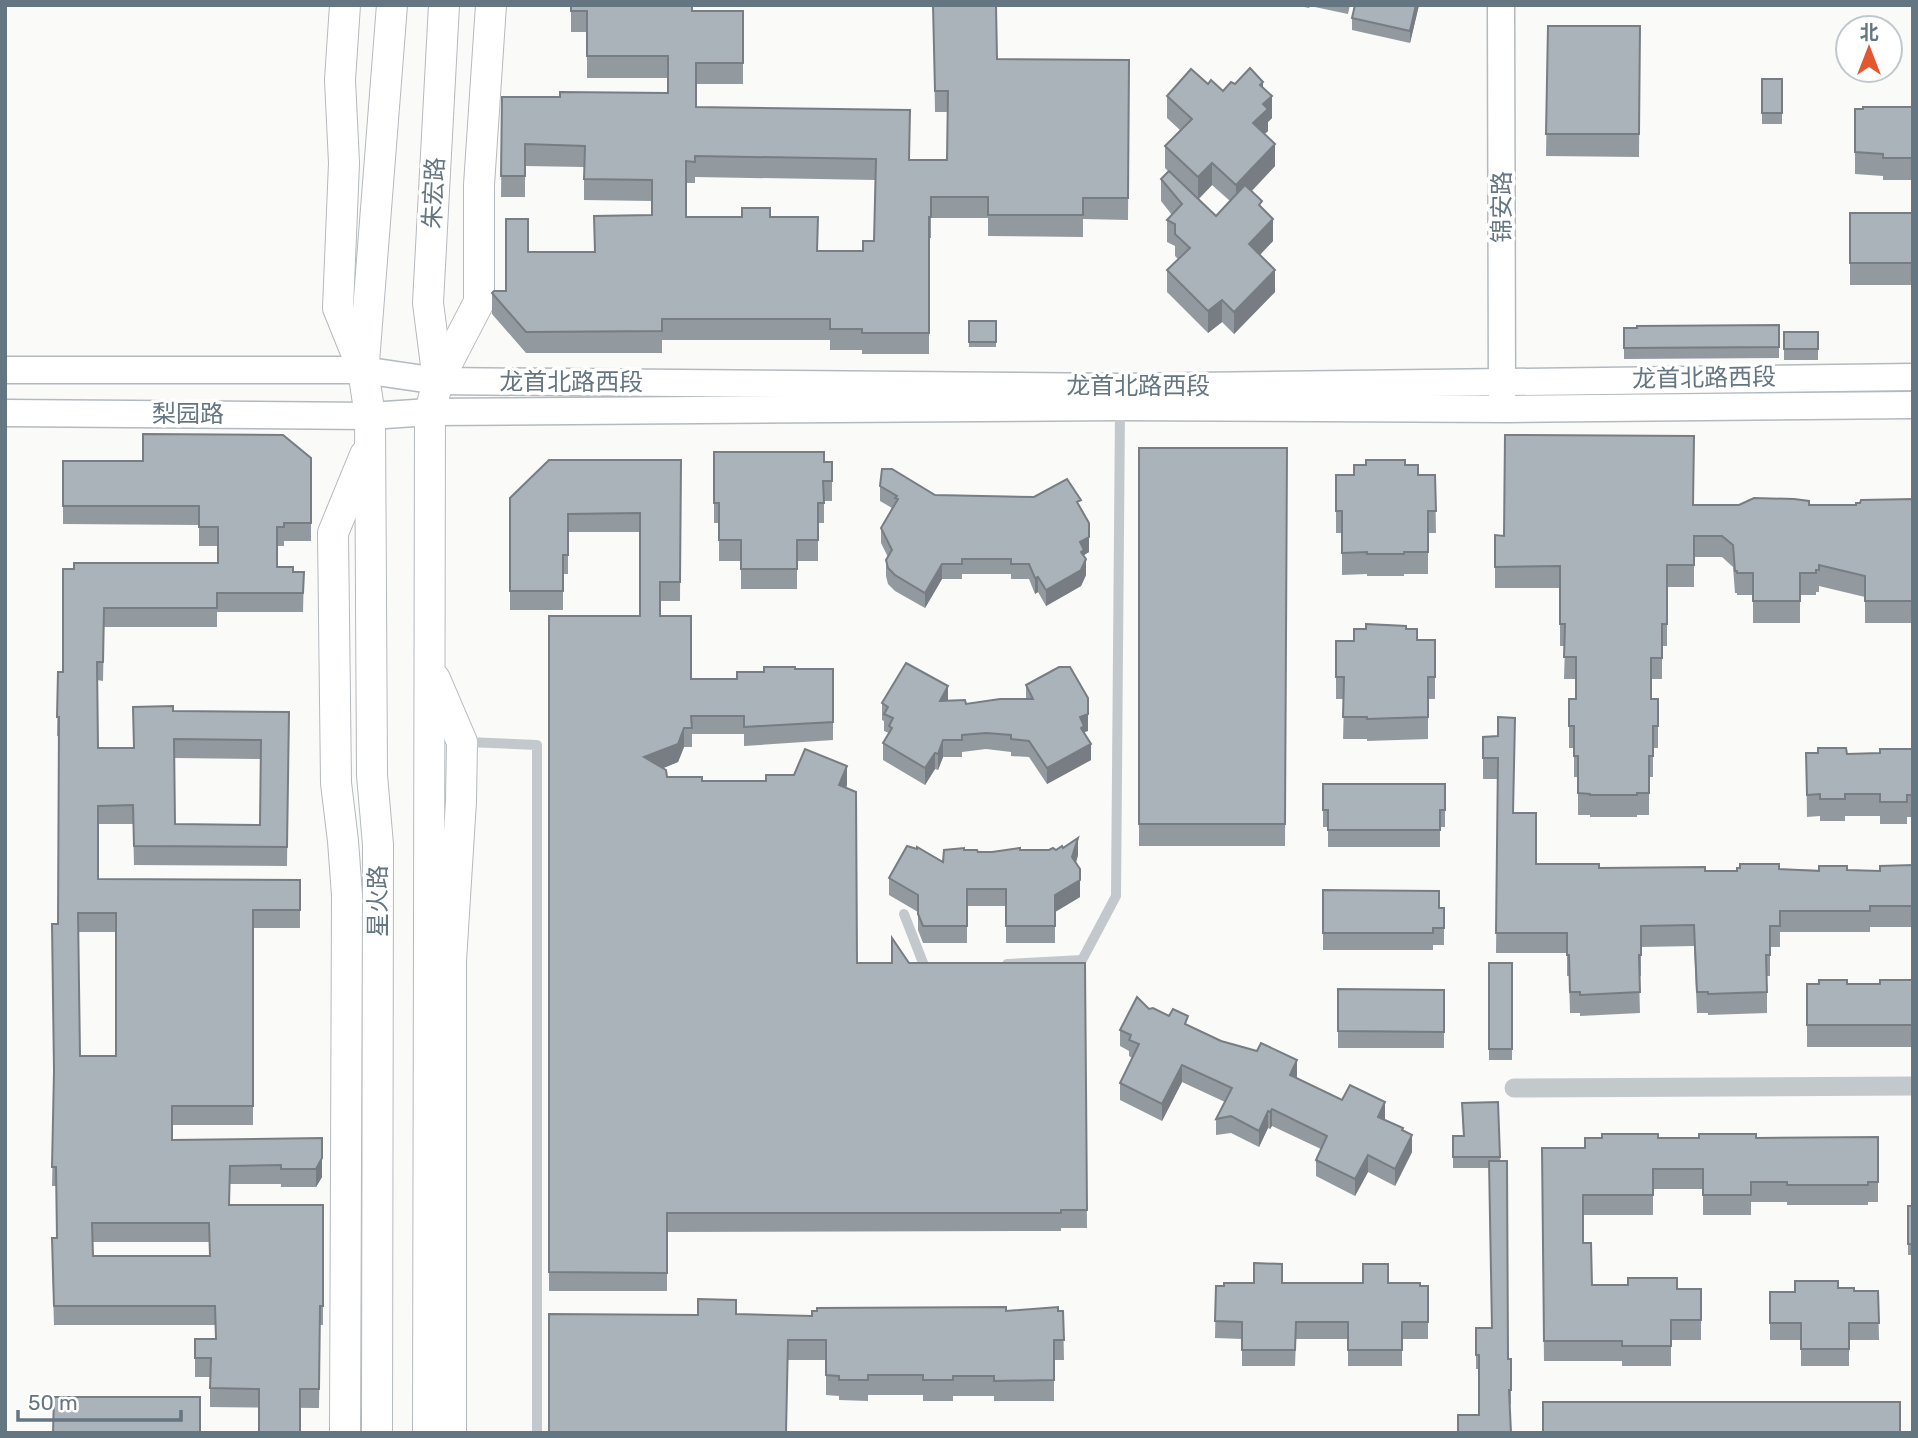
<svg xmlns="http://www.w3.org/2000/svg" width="1918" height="1438" font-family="Rubik,'Noto Sans SC',sans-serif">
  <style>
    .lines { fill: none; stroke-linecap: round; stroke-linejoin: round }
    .secondary-casing { stroke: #b3babf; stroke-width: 29 }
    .primary-casing { stroke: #b5babe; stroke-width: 32 }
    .lane { stroke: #c3c8cc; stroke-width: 10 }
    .street { stroke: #c3c8cc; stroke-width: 19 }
    .secondary { stroke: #fff; stroke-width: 26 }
    .primary { stroke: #fff; stroke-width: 30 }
    .wall { fill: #929a9f; fill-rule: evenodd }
    .shaded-wall { fill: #777d82 }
    .building { fill: #aab3b9; stroke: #777d82; stroke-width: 2; fill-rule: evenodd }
    .labels { text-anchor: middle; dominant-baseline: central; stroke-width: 7; stroke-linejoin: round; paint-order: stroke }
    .street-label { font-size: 24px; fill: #657683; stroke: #fff }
  </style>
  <rect width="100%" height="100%" fill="#fafaf8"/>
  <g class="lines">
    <g class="secondary-casing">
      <g id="secondary">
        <path d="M1501,5L1502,399"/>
        <path d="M5,370H363L438,381L1119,387L1913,377"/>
        <path d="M5,413L370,416L430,412L1120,407L1508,409L1913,405"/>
      </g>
    </g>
    <g class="primary-casing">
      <g id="primary">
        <path d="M345,5L340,80L344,163L338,308L363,370L370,416L372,775L378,845L377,1433"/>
        <path d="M364,362L392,5"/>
        <path d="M438,381L428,303L444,5"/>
        <path d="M435,679L462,742L461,801L451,961V1433"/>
        <path d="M345,1433L347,895L343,841L336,783L333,533L365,455"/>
        <path d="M428,1433L430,412L438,381L479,302V185L491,5"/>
      </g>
    </g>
    <g class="lane">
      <path d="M466,742L537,745V1433"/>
      <path d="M904,914L925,968H932"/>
      <path d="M1007,964L1082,960L1116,896L1120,408"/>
    </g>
    <path class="street" d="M1514,1088L1913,1086"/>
    <use href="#secondary" class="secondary"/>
    <use href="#primary" class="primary"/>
  </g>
  <g class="wall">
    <path d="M571,5L692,11H743V84H696V107L909,160H947V112H935L933,5L997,59L1129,60L1128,220L1083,219V237L988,236V218H931V238H929V354H862V350H830V340H662V353H526L492,314V293L506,291L528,252H595L652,215V201L584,200V167L525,166V197H501L502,97H560L668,93V78H587V32H571ZM695,177L875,180L874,241L863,251H818L770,217H686V183H695Z"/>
    <path d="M1295,5H1350L1348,14L1310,6L1309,8Z"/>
    <path d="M1355,5H1419L1410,43L1352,30V18Z"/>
    <path d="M1548,26H1640L1639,157L1546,156Z"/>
    <rect x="1762" y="79" width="20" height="45"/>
    <path d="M1208,84L1223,91L1235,84L1272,118L1268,122V131L1264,134L1275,166L1252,191L1262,208L1273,241L1260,255L1275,292L1234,334L1222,322L1208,333L1167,292V270L1178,259L1175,256V246L1167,242V220L1172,215L1161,201V179L1168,171L1165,168V146L1180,130L1167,118V96ZM1212,185L1230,201L1216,216L1199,199Z"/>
    <path d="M1913,107V180H1883V176L1855,174V109Z"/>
    <rect x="1850" y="213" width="63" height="72"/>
    <rect x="969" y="321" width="27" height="26"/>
    <path d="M1779,325V358L1624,359V328Z"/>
    <rect x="1784" y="332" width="34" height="28"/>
    <path d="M1139,448H1287L1285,846H1139Z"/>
    <path d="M714,452L832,462V501H824V523H818V561H797V589H741V561H719V523H714Z"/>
    <path d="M311,458V541H284V546H277V567L293,572H304L303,612H217V627H104L103,681L97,680L98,748H134L173,711L289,712L287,866L134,865L133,824H98V879L300,880V928H253V1125H172V1140L322,1138V1177L316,1187H281V1184H230L229,1205H323V1325H320L319,1408L210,1407V1377H195V1339H216L215,1325H54L52,1257L56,1238V1186H52L58,924L59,736H57L58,672H63V569L218,563V546H199V525L63,524V461H143ZM174,758L261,759L260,825L175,824ZM78,932H116V1056H80ZM92,1242H209V1256H93Z"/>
    <path d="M681,460L680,601H660V616L691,679H737L764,672L795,669H833V740L744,746V734H692V747H684L678,762L663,768L667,777L702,781L847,785L846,788L857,963H1085L1087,1228H1061V1231L667,1232V1291H549V616H640V532H568V574H563V610H510V498Z"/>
    <path d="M1405,465L1418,475H1435L1436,533H1428V574H1404V576H1367V574L1342,575V533H1336V475H1354Z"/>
    <path d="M880,486L935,495L1081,509L1089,552L1084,555L1086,575L1081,586L1046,606L1038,592L1035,594L1029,579H1011V574H962V579H942L925,608L895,591L888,584L886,576V560L888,557L881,543V528L892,508L880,501Z"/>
    <path d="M1913,499V623H1865V597L1819,586V592H1816V595H1800V623H1753V595H1737V593H1735L1733,567L1722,557H1694V587H1667V646H1662V679H1651V699H1658V748H1653V777H1649V815H1637V817H1590V815H1578V777H1574V748H1569V699H1576V679H1564L1565,646H1560V588H1495V535L1504,536L1693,505H1856Z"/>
    <path d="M1406,629L1417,640H1435V699H1428V739L1367,741V739H1343L1344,699H1336V641H1354Z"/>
    <path d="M1026,685L1088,731L1084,732L1091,760L1047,784L1029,757L1011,756V752L986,749L962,752V757H943L938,770L935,769L925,785L883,760V743L889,733L884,731V721L882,720V703L948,701L966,704L1026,699Z"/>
    <path d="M1498,736L1514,813L1536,864L1599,868L1705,871L1779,869L1880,871L1913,865V927H1870V932H1780V947H1770V976H1767V1013L1708,1015V1013H1697L1694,946L1641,947V976H1639L1640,1013L1580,1016V1013H1570L1569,976H1567V953H1496L1498,779H1483V737Z"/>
    <path d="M1913,749V817H1907V824H1880V816H1845V821H1820V816L1807,817L1806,753H1880Z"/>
    <path d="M1323,784H1445V827H1440V847H1328V827H1323Z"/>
    <path d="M1063,848L1078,855L1076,863L1080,897L1055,912V943H1006V906H967V943H923L918,930V912L889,895V878L943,862L964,850L978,852H992L1056,850Z"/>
    <path d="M1323,890L1444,908V945H1433V950H1323Z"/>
    <rect x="1489" y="963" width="23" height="97"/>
    <path d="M1913,980V1047H1807V984H1880Z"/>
    <path d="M1338,989L1444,990V1048H1338Z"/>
    <path d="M1149,1009L1169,1016L1297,1076L1296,1078L1342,1100L1385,1119V1120L1403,1131L1412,1152L1395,1186L1368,1172L1355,1196L1316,1176V1160L1321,1149L1272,1126L1270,1129L1268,1128L1259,1147L1231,1133L1216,1135V1119L1225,1102L1182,1082L1162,1121L1120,1100V1083L1132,1058L1129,1056V1051L1120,1046V1030Z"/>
    <path d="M1498,1102L1508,1359L1511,1390V1404L1479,1415V1369H1476V1328H1492L1489,1168H1453V1136H1463L1462,1103Z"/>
    <path d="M1878,1137V1202H1868V1205H1787V1202H1751V1215H1703V1189H1653V1215H1583V1243L1592,1285L1677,1289H1701V1340H1671V1366H1622V1361H1544L1542,1148H1585L1658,1138Z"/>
    <rect x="1908" y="1206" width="5" height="49"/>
    <path d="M1282,1283H1388L1428,1286V1339H1402V1366H1348V1339H1296L1295,1366H1242V1339L1215,1338L1216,1286Z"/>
    <path d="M1838,1288L1854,1291H1878L1879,1340H1849V1366H1801V1340H1770V1292H1795Z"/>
    <path d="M1006,1311H1063L1064,1360H1054V1401H994V1396H953V1401H923V1395H868V1401L839,1400V1396L826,1395V1360H788L698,1315L736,1314L812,1316Z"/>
  </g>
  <g class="shaded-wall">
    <path d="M1416,5H1419L1410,43V31Z"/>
    <path d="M1263,82V104L1272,96V118L1268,122V131L1253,145V123L1260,85Z"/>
    <path d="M1275,144V166L1236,207V185Z"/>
    <path d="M1212,163V185L1198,199V177Z"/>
    <path d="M1273,219V241L1249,266V244Z"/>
    <path d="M1275,270V292L1234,334V312Z"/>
    <path d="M1222,300V322L1208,333V311Z"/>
    <path d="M1089,537V552L1084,555V562L1086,559V575L1081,586L1046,606V590L1080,542Z"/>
    <path d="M942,564V579L925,608V593Z"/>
    <path d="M1038,577V592L1035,594V578Z"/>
    <path d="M948,686V703L940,701Z"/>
    <path d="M1088,714V731L1084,732V742L1080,717Z"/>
    <path d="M684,728V747L678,762L644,776V757Z"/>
    <path d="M943,740V757L938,770V754Z"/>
    <path d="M1091,744V760L1047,784V768Z"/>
    <path d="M935,753V769L925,785V768Z"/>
    <path d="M847,766V785L839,803V785Z"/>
    <path d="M1078,838V855L1072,874V857Z"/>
    <path d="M1080,880V897L1055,912V895Z"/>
    <path d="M1297,1060V1076L1290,1091V1075Z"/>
    <path d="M1182,1065V1082L1162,1121V1104Z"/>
    <path d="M1385,1102V1119L1378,1134V1117Z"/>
    <path d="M1272,1109V1126L1270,1129V1112Z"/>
    <path d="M1268,1111V1128L1259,1147V1131Z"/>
    <path d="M1412,1135V1152L1395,1186V1169Z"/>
    <path d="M1368,1155V1172L1355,1196V1179Z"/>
    <path d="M322,1158V1177L316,1187V1169Z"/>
  </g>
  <g class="building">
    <path d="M571,5H692V11H743V63H696V107L910,110L909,160H947L948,91H935L933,5H996L997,59L1129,60L1128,198H1083V215H988V197H931V217H929V333H862V329H830V319H662V331L526,332L492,293L494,291H506V219H528V252H595L594,216L652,215V180L584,179L585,146L525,144V176H501L502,97H560V92L668,93V56H587V11H571ZM695,156L876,159L874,241H863V251H817L818,217H770V208H742V217H686V161L695,162Z"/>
    <path d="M1355,5H1416L1410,31L1352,18Z"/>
    <path d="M1548,26H1640L1639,134H1546Z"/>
    <path d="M1250,68L1263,82L1260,85L1272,96L1263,104L1268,109L1253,123L1275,144L1236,185L1212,163L1198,177L1165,146L1192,119L1167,96L1191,69L1208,84L1211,80L1223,91L1231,82L1235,84Z"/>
    <rect x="1762" y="79" width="20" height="34"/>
    <path d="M1863,107H1913V158H1883V154L1855,152V109H1863Z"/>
    <path d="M1169,171L1216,216L1245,185L1262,201L1259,205L1273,219L1249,244L1275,270L1234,312L1222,300L1208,311L1167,270L1190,248L1175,234V224L1167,220L1182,204L1161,179Z"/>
    <rect x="1850" y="213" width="63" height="50"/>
    <rect x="969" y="321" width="27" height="21"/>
    <path d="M1779,325V347L1624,348V328H1637V326Z"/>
    <rect x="1784" y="332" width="34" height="17"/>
    <path d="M143,434L283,435L311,458V523H284V527H277V567H293V572H304L303,593H217V608H104L103,662H97L98,748H134L133,707L173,706V711L289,712L287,847L134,846L133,805L98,806V879L300,880V910H253V1106H172V1140L322,1138V1158L316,1169H281V1165L230,1166L229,1205H323V1306H320L319,1389H300V1433H259V1389L210,1388L211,1358H195V1339H216L215,1306H54L52,1238H57L56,1167H52L54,1071L52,924H58L59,717H57L58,672H63V569H74V563H218V527H199V506H63V461H143ZM174,739L261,740L260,825L175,824ZM78,913H116V1056H80ZM92,1223H209L210,1256H93Z"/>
    <path d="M1505,435L1694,436L1693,505H1739L1754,498L1794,499L1809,501V505H1856V503H1860L1861,500L1913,499V601H1865V576L1819,565V570H1816V573H1800V601H1753V573H1737V571H1735L1733,545L1722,536H1694V565H1667V624H1662V658H1651V699H1658V726H1653V756H1649V793H1637V795H1590V794L1578,793V756H1574V726H1569V699H1576V657H1564L1565,624H1560V566L1495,567V535L1504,536Z"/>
    <path d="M1139,448H1287L1285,824H1139Z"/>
    <path d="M714,452H824V462H832V481H823L824,503H818V540H797V569H741V540H719V503H714Z"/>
    <path d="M549,460H681L680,582H660V616H691V679H737V672H764V667H795V669H833V722L744,727V716H691L692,728H684L678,744L644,757L666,770L667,777H702V781H766V775H794L805,749L847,766L839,785L856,792L857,963H892V938L909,963H1085L1087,1210H1061V1213H667V1273L549,1272V616H640V513L568,514V555H563V591H510V498Z"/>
    <path d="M1366,460H1405V465H1418V475H1435L1436,511H1428V552H1404V554H1367V552L1342,553V511H1336V475H1354V465H1366Z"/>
    <path d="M882,469H892L935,495L1034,497L1067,479L1081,500L1077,502L1089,523V537L1080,542L1084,550L1081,552L1086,559L1081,570L1046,590L1038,577L1035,578L1029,564H1011V559H962V564H942L925,593L895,575L888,568L886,560L892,550L881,528L898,499L895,498L897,496L880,486Z"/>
    <path d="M1366,624L1406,626V629H1417V640H1435V677H1428V717L1367,719V717H1343L1344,677H1336V641H1354V629H1366Z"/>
    <path d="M906,663L948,686L940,701L965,700L966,704L1000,699H1033L1026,685L1059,667H1070L1088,698V714L1080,717L1084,726L1081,728L1091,744L1047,768L1029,741L1011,739V735L986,733L962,735V740H943L938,754L935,753L925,768L883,743L892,728L889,726L893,718L884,714L888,707L882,703Z"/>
    <path d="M1498,717L1515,718L1513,813H1536V864H1599V868L1705,867V871H1737V868H1740V864H1779V869L1819,871V866H1847V870L1880,871V866L1913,865V906H1870V911H1780V926H1770V955H1766L1767,992L1708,994V992H1697L1694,925L1641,926V955H1639L1640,992L1580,995V992H1570L1569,955H1567V933H1496L1498,758H1483V737L1498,736Z"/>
    <path d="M1818,748H1846L1847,754L1880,753V749H1913V795H1907V802H1880V794H1845V799H1820V794L1807,795L1806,753H1818Z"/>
    <path d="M1323,784H1445V810H1440V830H1328V810H1323Z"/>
    <path d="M1078,838L1072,857L1080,869V880L1055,895V926H1006V889H967V926H923L918,914V895L889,878L907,846L917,849V847L943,862L944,850L964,848V850H977L978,852H992L1020,848V850H1049L1053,848L1056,850L1062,846L1063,848Z"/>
    <path d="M1323,890L1439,891V908H1444V928H1433V933H1323Z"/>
    <rect x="1489" y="963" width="23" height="86"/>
    <path d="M1819,980H1847V984H1880V980H1913V1025H1807V984H1819Z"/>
    <path d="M1338,989L1444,990V1032L1338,1031Z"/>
    <path d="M1137,997L1149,1009L1153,1008L1169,1016L1173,1009L1188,1016L1185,1024L1221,1041L1257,1051L1261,1043L1297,1060L1290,1075L1342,1100L1350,1085L1385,1102L1378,1117L1403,1128L1402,1130L1412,1135L1395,1169L1368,1155L1355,1179L1316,1160L1327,1136L1272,1109L1270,1112L1268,1111L1259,1131L1231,1116L1216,1119L1232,1088L1182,1065L1162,1104L1120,1083L1139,1044L1129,1040L1131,1035L1120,1030Z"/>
    <path d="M1498,1102L1500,1157H1453V1136H1464L1462,1103Z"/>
    <path d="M1602,1134H1658V1138H1699V1134H1756V1138L1878,1137V1182H1868V1185H1787V1182H1751V1195H1703V1169H1653V1195H1583V1243H1591L1592,1285H1628V1278H1677V1289H1701V1320H1671V1346H1622V1341H1544L1542,1148H1585V1138H1602Z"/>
    <path d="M1489,1161H1507L1508,1359H1511V1390H1509L1511,1433H1458V1415H1479V1355H1476V1328H1492Z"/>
    <rect x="1908" y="1206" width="5" height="38"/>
    <path d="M1254,1263L1282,1264V1283H1363V1264H1388V1283H1420V1286H1428V1322H1402V1350H1348V1322H1296L1295,1350H1242V1322L1215,1321L1216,1286H1224V1283H1254Z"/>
    <path d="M1795,1281H1838V1288H1854V1291H1878L1879,1323H1849V1349H1801V1323H1770V1292H1795Z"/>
    <path d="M698,1299L736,1300V1314L812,1316V1311H817V1308L1006,1307V1311L1058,1307V1311H1063L1064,1340H1054V1380L994,1381V1376H953V1380H923V1375H868V1380H839V1376L826,1375V1340H788L786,1433H549V1314L698,1315Z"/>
    <path d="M54,1397H200V1433H53Z"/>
    <rect x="1543" y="1402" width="357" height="31"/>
  </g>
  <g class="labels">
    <g class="street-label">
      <text transform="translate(434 193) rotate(-87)">朱宏路</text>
      <text transform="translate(1502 207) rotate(-90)">锦安路</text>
      <text transform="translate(1704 378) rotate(-1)">龙首北路西段</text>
      <text x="571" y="382">龙首北路西段</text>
      <text x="1138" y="386">龙首北路西段</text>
      <text x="188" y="414">梨园路</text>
      <text transform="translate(378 901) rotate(-90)">星火路</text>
    </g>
  </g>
  <rect width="1918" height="1438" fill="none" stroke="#657683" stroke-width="14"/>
  <g transform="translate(1869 49)"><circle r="33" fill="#ffffff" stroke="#c1c8cd" stroke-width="2"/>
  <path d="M0-5L12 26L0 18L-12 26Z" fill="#e4572e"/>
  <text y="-10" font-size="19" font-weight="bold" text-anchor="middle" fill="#657683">北</text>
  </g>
  <path d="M18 1410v10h163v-10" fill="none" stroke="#657683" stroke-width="3.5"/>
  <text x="28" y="1410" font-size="21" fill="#657683" stroke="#ffffff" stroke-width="5" paint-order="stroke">50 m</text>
</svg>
